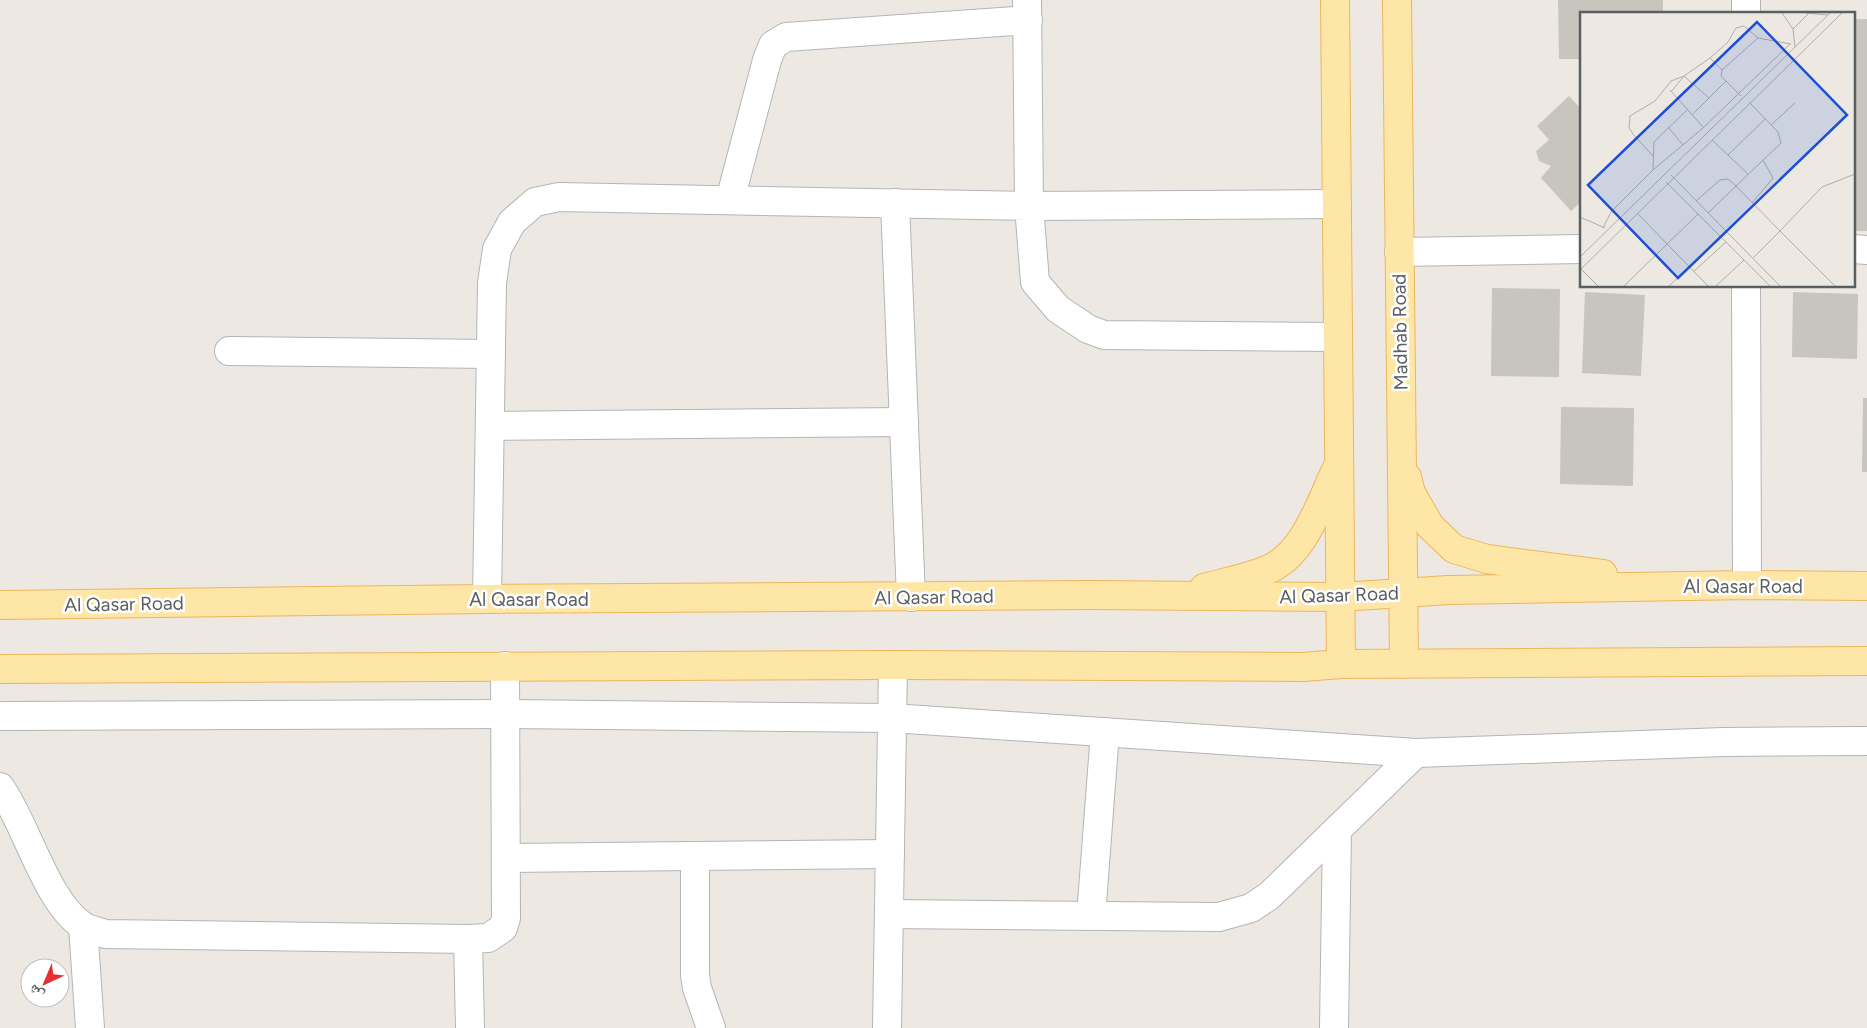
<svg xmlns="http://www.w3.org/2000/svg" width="1867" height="1028" font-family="Figtree,'Noto Naskh Arabic',sans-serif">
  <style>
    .building { fill: #c8c4be }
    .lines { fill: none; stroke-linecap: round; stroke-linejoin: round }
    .minor-casing { stroke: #b3b5b9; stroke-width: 30 }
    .major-casing { stroke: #eeb559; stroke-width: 30 }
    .minor { stroke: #fff; stroke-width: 28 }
    .major { stroke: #fde6a6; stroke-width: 28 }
    .labels { text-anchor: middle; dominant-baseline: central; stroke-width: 5; stroke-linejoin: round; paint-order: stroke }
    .street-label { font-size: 19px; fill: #5a5f62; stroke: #fff }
    .inset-road { fill: none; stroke: #aeaeab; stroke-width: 1 }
    .view { fill: #1d4ed8; fill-opacity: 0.15; stroke: #1d4ed8; stroke-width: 2.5 }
    .inset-edge { fill: none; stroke: #5a5f62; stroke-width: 2.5 }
  </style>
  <rect width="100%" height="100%" fill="#ede9e2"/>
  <g class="building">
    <path d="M1558,0H1663V14H1581V59H1559Z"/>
    <rect x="1853" y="19" width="14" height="212"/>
    <path d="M1569,96L1581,109V202L1571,211L1541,178L1551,166L1539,161L1536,151L1549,140L1537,126Z"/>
    <path d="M1492,288L1560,289L1559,377L1491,376Z"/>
    <path d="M1585,292L1645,295L1641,376L1582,373Z"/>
    <path d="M1793,292L1858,294L1857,359L1792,357Z"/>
    <path d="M1863,398H1867V472H1862Z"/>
    <path d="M1561,407L1634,408L1633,486L1560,484Z"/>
  </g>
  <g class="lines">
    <g class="minor-casing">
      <g id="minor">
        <path d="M1027,0L1029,206L1337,204"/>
        <path d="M1746,0V14"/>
        <path d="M730,200L767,60L773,45L786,37L1028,20"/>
        <path d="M895,203L911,597"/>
        <path d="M1853,249L1867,250"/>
        <path d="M1399,252L1581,249"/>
        <path d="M1746,286L1747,585"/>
        <path d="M229,351L491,354"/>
        <path d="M490,426L904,422"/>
        <path d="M487,599L492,283L497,249L512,222L535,202L559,197L1029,206L1035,282L1058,309L1088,329L1104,335L1338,337"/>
        <path d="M0,716L506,714L892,718L1416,753L1724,742L1867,741"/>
        <path d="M0,787C26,823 46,902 83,926C89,930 98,931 105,934L468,939L488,938L503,928L506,918L505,666"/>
        <path d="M695,856V975L697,988L711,1028"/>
        <path d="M507,858L890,854"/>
        <path d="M889,914L1219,917L1251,908L1269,896L1416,753"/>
        <path d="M1091,916L1105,732"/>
        <path d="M83,926L90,1028"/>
        <path d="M468,939L470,1028"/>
        <path d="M887,1028L893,665"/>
        <path d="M1334,1028L1337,830"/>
      </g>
    </g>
    <g class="major-casing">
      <g id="major">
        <path d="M1335,0L1341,664"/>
        <path d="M1397,0L1404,664"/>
        <path d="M1407,477L1411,493L1430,526L1454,549L1487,559L1603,574"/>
        <path d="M1204,588C1225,582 1247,578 1267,570C1305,555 1320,502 1337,468"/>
        <path d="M0,605L487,599L1090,595L1341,597L1448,590L1747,585L1867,586"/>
        <path d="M0,669L893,665L1303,667L1341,664L1867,661"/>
      </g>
    </g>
    <use href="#minor" class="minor"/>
    <use href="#major" class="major"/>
  </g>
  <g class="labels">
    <g class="street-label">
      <text transform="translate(1400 332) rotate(-91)">Madhab Road</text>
      <text x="1743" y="586">Al Qasar Road</text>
      <text transform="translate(1339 595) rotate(-2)">Al Qasar Road</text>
      <text transform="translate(934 597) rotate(-1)">Al Qasar Road</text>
      <text x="529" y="599">Al Qasar Road</text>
      <text transform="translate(124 604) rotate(-1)">Al Qasar Road</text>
    </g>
  </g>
  <g transform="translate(1580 12)">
    <rect width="275" height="275" fill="#ede9e2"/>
    <path class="inset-road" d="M202,1L213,17L215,35M226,1L248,3M213,17L228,2M130,46L148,30L156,16L164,14L178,26M90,78L124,116M91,80L104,64L130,46L142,58M161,84L141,64L142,58L178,26L211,32M112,103L146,69M191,113L215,91M88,115L103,133M132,128L168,162M148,143L185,107M73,144L53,122L49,116L50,104L75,89L91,69L104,64L129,86M73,158L74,130L107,98M91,163L200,274M86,170L190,274M116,189L140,168L148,167L156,174L201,131L198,120L170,91M172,191L193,166L183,148M128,201L156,174L200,219L242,175L275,162M58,202L128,274M0,205L25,216M23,216L31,200L73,158L123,116L210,32M0,245L250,1M173,246L200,219L255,274M1,257L18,274M0,258L262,1M113,260L146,230M44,274L118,202M89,274L109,255M136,274L164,248"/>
    <path class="view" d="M177,10L267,103L98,266L8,173Z"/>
    <rect width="275" height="275" class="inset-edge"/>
  </g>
  <g transform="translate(45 983) rotate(224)"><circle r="24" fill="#ffffff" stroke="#bdbfc0"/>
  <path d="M0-4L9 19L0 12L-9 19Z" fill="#e52f34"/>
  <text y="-8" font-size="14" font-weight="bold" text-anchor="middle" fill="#5a5f62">ش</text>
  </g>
</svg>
